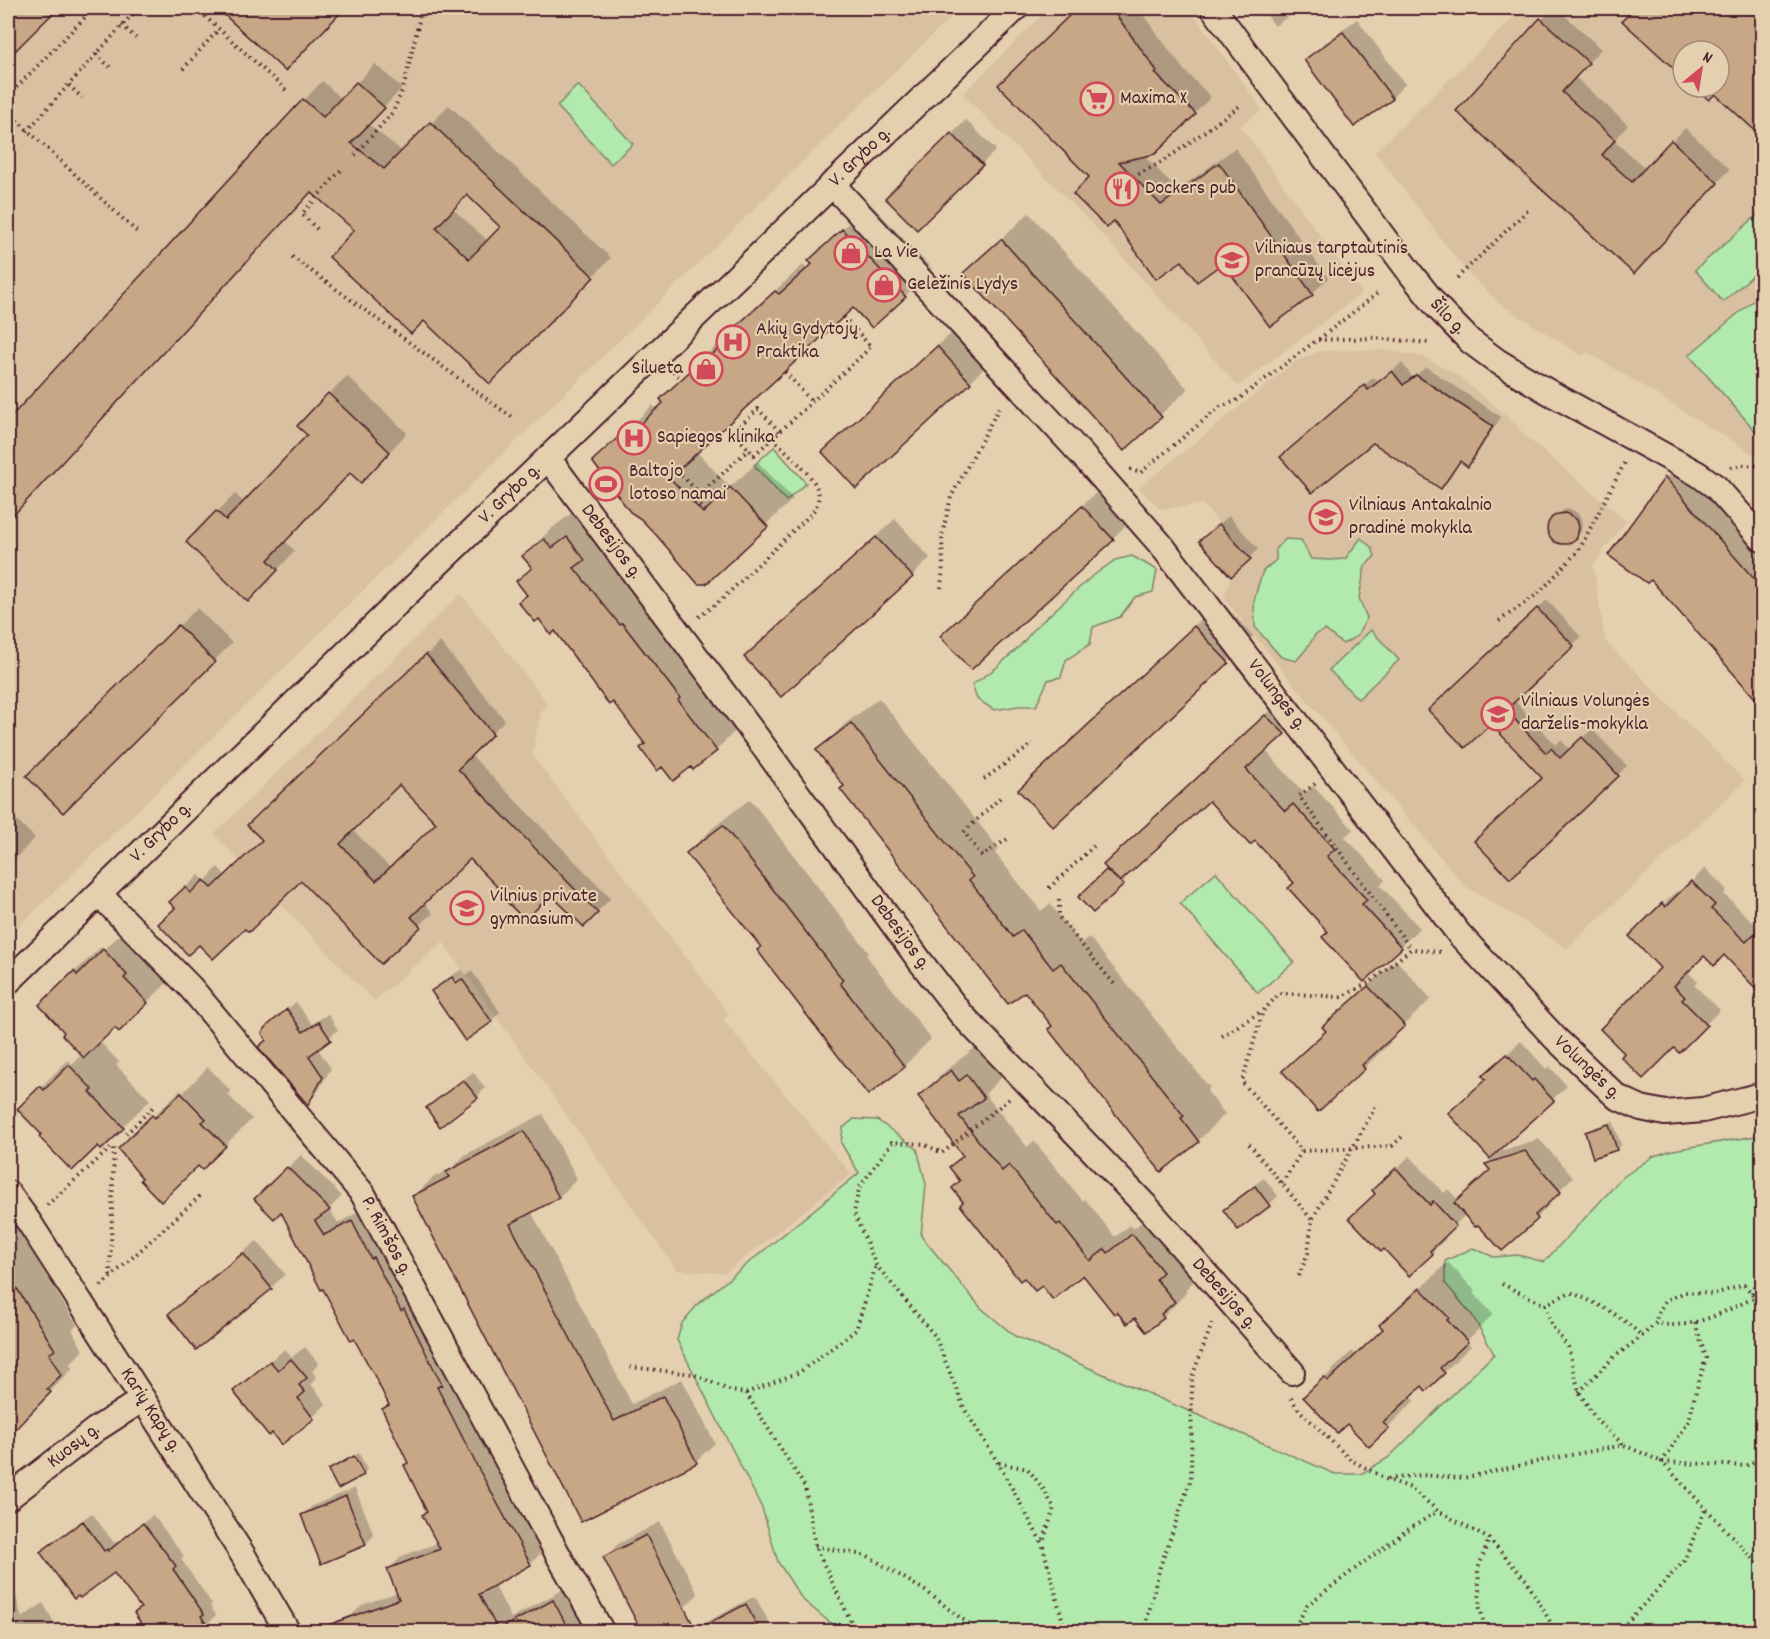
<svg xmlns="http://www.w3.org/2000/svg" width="1770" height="1639" font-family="Dekko,sans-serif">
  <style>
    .built { fill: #d8c0a0; fill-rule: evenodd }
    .green { fill: #b2e9ac; stroke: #7e846c; stroke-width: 1.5 }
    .shadow { fill: #0003; fill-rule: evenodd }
    .building { fill: #c7a785; stroke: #4a1f2b; stroke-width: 1.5; fill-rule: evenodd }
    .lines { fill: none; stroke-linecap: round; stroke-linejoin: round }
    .street-casing { stroke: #4a1f2b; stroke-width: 28 }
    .path { stroke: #4a1f2b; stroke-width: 4; stroke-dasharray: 1.5 4.5; stroke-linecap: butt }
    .street { stroke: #e4cfae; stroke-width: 24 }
    .labels { text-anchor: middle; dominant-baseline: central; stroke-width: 4.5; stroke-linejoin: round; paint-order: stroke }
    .poi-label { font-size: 20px; fill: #4a1f2b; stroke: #e4cfae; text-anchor: start }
    .street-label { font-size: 20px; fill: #4a1f2b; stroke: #e4cfae }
  </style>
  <rect width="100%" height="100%" fill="#e4cfae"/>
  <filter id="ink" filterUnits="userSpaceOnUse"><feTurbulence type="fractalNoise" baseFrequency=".0167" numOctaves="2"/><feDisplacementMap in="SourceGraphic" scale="12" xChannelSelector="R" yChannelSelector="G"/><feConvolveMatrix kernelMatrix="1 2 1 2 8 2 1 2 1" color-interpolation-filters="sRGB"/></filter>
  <g filter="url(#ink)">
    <g class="built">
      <path d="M8,8H960L8,937Z"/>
      <path d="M1049,8H1189L1262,110L1240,126L1362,293L1238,386L1104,236L963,94Z"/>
      <path d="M1523,8H1762V458L1761,459L1588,352L1582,356L1499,303L1465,270L1375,152ZM1683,51H1719V87H1683Z"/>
      <path d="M1384,350L1424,357L1456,374L1517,425L1523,434L1626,521L1593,565L1605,641L1745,781L1567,948L1465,886L1286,675L1224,598L1231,577L1250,559L1203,504L1160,509L1139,488L1296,361L1320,351Z"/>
      <path d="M461,594L548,704L541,712L532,755L729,1014L723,1020L851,1174L725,1273L677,1270L443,942L374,1001L214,834Z"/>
    </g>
    <g class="green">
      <path d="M578,85L633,144L611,164L557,106Z"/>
      <path d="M1762,211V267L1723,302L1695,270Z"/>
      <path d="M1762,293V433L1759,435L1689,355Z"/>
      <path d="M774,447L806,483L786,501L754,465Z"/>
      <path d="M1361,538L1372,548L1375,556L1365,566L1359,598L1367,618L1357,636L1343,644L1325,630L1315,635L1307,648L1296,661L1281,657L1255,627L1254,601L1258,586L1263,571L1276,560V548L1286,539L1301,540L1311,559L1330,560L1345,559Z"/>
      <path d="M1132,556L1157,570L1153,592L1135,597L1120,617L1093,627L1090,644L1066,660L1061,677L1048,680L1036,706H1018L994,710L977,699L972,685L996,668L1020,646L1035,628L1090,578L1115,560Z"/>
      <path d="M1371,630L1399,660L1358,699L1329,670Z"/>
      <path d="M1216,872L1294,962L1258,993L1180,903Z"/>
      <path d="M854,1119L877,1120L917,1149L926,1184L921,1236L981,1308L1015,1336L1335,1474H1361L1388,1458L1494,1354L1472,1315L1445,1283V1261L1473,1248L1494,1257L1518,1255L1544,1262L1623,1177L1654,1156L1673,1150L1762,1135V1631H840L802,1599L778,1562L762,1508L677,1340L682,1323L698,1304L859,1173L841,1143L843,1128Z"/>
    </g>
    <g class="shadow">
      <path d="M8,8H56L8,55Z"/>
      <path d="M219,8H344L285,69Z"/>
      <path d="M1079,8H1138L1184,70L1211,97L1154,153L1143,155L1178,190L1235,148L1328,278L1312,294L1270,325L1223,261L1183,259L1091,177L1001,85Z"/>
      <path d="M1262,8H1300L1275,26Z"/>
      <path d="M1553,8H1557L1601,49L1575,77L1628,125L1614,141L1646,169L1685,128L1730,169L1648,258L1458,111Z"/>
      <path d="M1637,8H1762V135L1715,92L1697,87H1719V51H1683V75L1624,21Z"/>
      <path d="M1357,19L1405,84L1392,98L1306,60L1320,47Z"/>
      <path d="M375,64L402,88L368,124L403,152L449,105L611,258L490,381L356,230L312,190L8,521V422L322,81L342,99ZM468,193L502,226L488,241L453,209Z"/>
      <path d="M966,120L996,150L917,228L888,198Z"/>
      <path d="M870,203L932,269L905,296L853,306L697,452L730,487L758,462L793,499L706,582L594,461L653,405L656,409L664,402L662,399L688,372L727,336L730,338L737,331L762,303L803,265L807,269L813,263L837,234Z"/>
      <path d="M1029,213L1188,389L1124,449L965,273Z"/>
      <path d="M956,329L988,364L970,382L842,434Z"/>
      <path d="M1402,363L1413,378L1426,367L1501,417L1476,456L1468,465L1461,460L1450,478L1441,487L1373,441L1291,448L1374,377L1378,382Z"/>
      <path d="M347,376L407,433L379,463L350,471L285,541L295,551L267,581L188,542L235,494L245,503L309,435L329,394Z"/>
      <path d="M1690,454L1762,536V704L1651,578L1666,478Z"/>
      <path d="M1110,480L1139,512L1112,539L942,636L969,609Z"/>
      <path d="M1570,509L1576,512L1580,516L1582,522L1581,532L1576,537L1553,518L1564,510Z"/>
      <path d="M594,511L743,723L716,750L691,765L646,744L518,581L532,566L524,556L551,529L572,513L579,522Z"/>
      <path d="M1229,516L1258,549L1249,558L1210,532Z"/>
      <path d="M895,519L930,558L912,576L765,638Z"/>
      <path d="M1547,600L1581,637L1514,700L1556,745L1561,740L1570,750L1592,729L1627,766L1510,877L1544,778L1491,722L1439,701Z"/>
      <path d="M1221,601L1254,636L1228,662L1047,763Z"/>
      <path d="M197,608L232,643L63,811L29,776Z"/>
      <path d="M440,642L505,720L470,754L611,898L584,925L551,893L508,895L470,857L424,902L433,913L381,962L301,879L176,908L184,889L199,875L205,881L218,867L226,876L264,840L262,812ZM399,783L438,823L391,869L352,829Z"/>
      <path d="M1285,697L1302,715L1265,750L1304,793L1313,786L1353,829L1345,837L1385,880L1380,885L1420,928L1364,980L1296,883L1256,839L1210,798L1123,878L1126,880L1093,911L1080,897L1109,869L1124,847Z"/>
      <path d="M879,698L999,849L995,853L1041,911L1050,904L1081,943L1089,937L1210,1088L1207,1091L1225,1114L1198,1141L1053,1025L1025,990L846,786L818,751L845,724Z"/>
      <path d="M750,799L869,953L866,955L931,1039L904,1066L688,853L714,827Z"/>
      <path d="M8,811L35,838L8,866Z"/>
      <path d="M1705,868L1727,890L1724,894L1760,929L1762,927V992L1724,953L1704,954L1687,971L1698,982L1694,985L1720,1010L1679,1051L1663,968L1631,936L1677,891L1680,894Z"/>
      <path d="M131,924L174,976L119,1030L115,1026L99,1041L119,1062L116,1065L150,1100L101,1148L98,1144L44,1134L19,1109L68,1060L72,1064L82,1054L66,1032L67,979L102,946L105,949Z"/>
      <path d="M1396,960L1431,999L1389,1039L1391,1042L1364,1068L1284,1071L1327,1030L1324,1027L1351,1001Z"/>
      <path d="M462,969L466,975L472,971L500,1012L491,1021L433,991L442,982Z"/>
      <path d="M296,1002L312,1024L328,1014L338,1030L317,1048L331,1068L316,1095L308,1103L268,1039L277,1018Z"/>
      <path d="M1521,1041L1546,1069L1549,1066L1567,1086L1490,1157L1487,1079L1498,1062Z"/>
      <path d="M976,1047L984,1058L992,1052L1007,1072L985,1094L1027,1147L1034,1141L1083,1201L1085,1199L1115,1237L1130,1225L1133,1229L1157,1210L1198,1277L1185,1290L1187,1292L1163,1317L1135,1316L1083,1273L965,1202L962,1180L951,1167L964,1154L920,1096L944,1072Z"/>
      <path d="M208,1067L231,1091L228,1095L252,1119L202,1168L198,1164L144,1178L120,1150L180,1090L183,1093Z"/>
      <path d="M473,1072L485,1088L477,1097L428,1109L437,1100Z"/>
      <path d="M543,1114L577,1179L559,1197L531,1211L632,1404L682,1379L715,1443L696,1461L582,1520L414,1197L432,1178L452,1168L466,1154Z"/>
      <path d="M1613,1121L1621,1145L1617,1149L1594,1156L1586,1133L1591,1129Z"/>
      <path d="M1539,1139L1573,1177L1548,1201L1550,1204L1537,1218L1478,1223L1466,1214L1443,1237L1446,1239L1409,1274L1384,1247L1376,1193L1387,1177L1410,1156L1444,1193L1448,1189L1458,1200L1491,1170L1487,1164L1500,1151Z"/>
      <path d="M301,1155L342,1196L329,1209L338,1223L365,1209L489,1453L543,1551L530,1564L494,1584L511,1618L566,1588L589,1632H354L349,1618L362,1605L398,1592L389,1569L402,1556L438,1543L423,1516L428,1511L405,1465L409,1462L384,1409L390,1403L355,1337L281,1210L256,1199Z"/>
      <path d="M1264,1178L1278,1196L1269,1205L1225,1210L1233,1201Z"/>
      <path d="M8,1214L77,1325L72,1330L83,1350L69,1365L73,1368L8,1436Z"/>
      <path d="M257,1241L285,1274L271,1288L197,1348L170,1314L183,1300Z"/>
      <path d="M1448,1262L1475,1291L1473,1293L1493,1314L1466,1342L1471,1346L1444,1372L1422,1384L1410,1396L1414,1401L1388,1427L1347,1422L1305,1397L1352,1351L1356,1356L1385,1329L1382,1325Z"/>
      <path d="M305,1347L319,1364L312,1371L317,1378L311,1384L326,1404L313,1417L235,1391L249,1377L285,1349L292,1357Z"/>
      <path d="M359,1453L367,1470L363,1474L330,1470L334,1466Z"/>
      <path d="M355,1488L374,1535L366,1544L303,1515L312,1506Z"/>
      <path d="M92,1513L114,1543L117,1541L118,1543L153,1515L184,1556L181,1559L212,1604L210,1606L216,1615L207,1624L209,1627L204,1632H141L138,1627L142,1622L143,1607L115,1571L42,1552L51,1543Z"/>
      <path d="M660,1522L698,1594L684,1608L643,1630L605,1558L618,1544Z"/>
      <path d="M13,1586L22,1618L43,1603L55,1624L49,1630L50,1632H8V1587Z"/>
      <path d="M755,1596L774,1632H695L703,1624Z"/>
    </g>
    <g class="building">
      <path d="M8,8H58L8,58Z"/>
      <path d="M217,8H345L285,71Z"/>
      <path d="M1077,8H1111L1157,71L1155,73L1196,114L1155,154L1119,162L1161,205L1219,163L1313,295L1270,327L1223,263L1197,282L1182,261L1156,279L1114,221L1107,228L1073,194L1089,177L998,85Z"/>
      <path d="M1635,8H1762V137L1715,94L1709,100L1694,87H1719V51H1683V77L1622,21Z"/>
      <path d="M1540,18L1589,63L1562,92L1615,140L1602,155L1632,182L1671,140L1718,183L1634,274L1456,111Z"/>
      <path d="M1343,32L1393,99L1354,127L1304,60Z"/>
      <path d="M356,82L385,108L351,143L384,169L430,122L594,277L490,384L424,321L411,334L329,257L354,230L311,192L8,521V420L303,99L323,117ZM467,195L500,227L469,259L436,228Z"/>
      <path d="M951,133L983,165L917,230L885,198Z"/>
      <path d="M842,229L906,297L872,328L853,308L670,478L703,513L730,487L768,527L706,584H698L658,537L641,519L630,512L592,461L625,431L628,435L663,403L660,399L700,362L702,364L736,332L733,329L775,291L779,294L812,264L808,261Z"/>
      <path d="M1001,239L1162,417L1124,451L963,273Z"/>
      <path d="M937,346L971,383L856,489L822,452Z"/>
      <path d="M1392,371L1403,385L1416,375L1493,426L1468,467L1460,461L1441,489L1373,443L1312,493L1280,457L1364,385L1368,390Z"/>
      <path d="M328,393L390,452L361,483L350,473L268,560L278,570L248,602L186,542L216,511L226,520L307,435L297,426Z"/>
      <path d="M1665,477L1762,588V706L1651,580L1647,583L1608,555Z"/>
      <path d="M1082,506L1114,540L971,670L940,636Z"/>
      <path d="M1565,513L1572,516L1577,520L1579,527L1577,538L1568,544H1561L1555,542L1550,537L1547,530L1548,523L1552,517L1558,514Z"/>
      <path d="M1219,524L1251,559L1231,577L1199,541Z"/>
      <path d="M567,537L585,560L574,568L620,625L622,623L680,698L678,700L717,751L693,770L691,767L673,781L662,767L657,771L640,748L645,744L613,702L609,705L555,631L551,635L539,619L535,622L518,602L527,595L516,581L532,568L522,556L544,539L552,548Z"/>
      <path d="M876,537L913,577L781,697L744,657Z"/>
      <path d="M1537,608L1574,646L1506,710L1546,753L1551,748L1560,758L1582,737L1619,776L1510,879L1474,841L1542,778L1491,724L1465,748L1428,710Z"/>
      <path d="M178,625L215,662L63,813L26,776Z"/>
      <path d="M1194,626L1229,663L1053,827L1018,790Z"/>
      <path d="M426,654L493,734L458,769L598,913L584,927L551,895L525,920L503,898L506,896L470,859L411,917L421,927L381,964L301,881L249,932L245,929L213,959L199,945L188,955L158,924L175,908L169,902L185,887L190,893L204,880L212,888L262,840L247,825ZM399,785L436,823L376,881L340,844Z"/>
      <path d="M1265,715L1285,734L1246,769L1285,811L1293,804L1335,849L1327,856L1367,900L1362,904L1402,948L1364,982L1322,937L1328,932L1288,888L1294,883L1255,841L1250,845L1209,801L1120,882L1103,865Z"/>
      <path d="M851,723L973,877L969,880L1013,937L1022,930L1053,969L1061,963L1184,1116L1181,1118L1199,1142L1161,1172L1048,1029L1052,1026L1025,992L1008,1004L840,789L844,786L816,750Z"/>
      <path d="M723,825L843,980L840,983L905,1067L868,1095L757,950L761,947L686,853Z"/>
      <path d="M1106,870L1124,885L1093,913L1078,897Z"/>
      <path d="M1691,881L1715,905L1711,909L1746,942L1762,926V995L1724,955L1714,966L1704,956L1674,986L1685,997L1682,1000L1707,1025L1679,1053L1674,1048L1643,1079L1621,1057L1624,1053L1600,1029L1660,968L1629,936L1662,903L1665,907Z"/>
      <path d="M103,949L127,975L124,978L148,1003L119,1032L115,1028L84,1058L62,1035L64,1032L39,1005L74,971L77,975Z"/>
      <path d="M452,977L456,983L462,979L492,1022L465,1041L431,991Z"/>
      <path d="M1368,986L1405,1026L1362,1065L1365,1069L1318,1112L1282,1071L1326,1031L1322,1027Z"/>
      <path d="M287,1009L303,1032L319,1022L331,1040L309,1056L323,1077L308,1105L258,1047L266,1040L262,1033L267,1026Z"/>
      <path d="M1507,1054L1532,1081L1534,1079L1554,1101L1490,1159L1448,1113L1486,1079L1482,1076Z"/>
      <path d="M69,1065L93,1090L90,1092L124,1128L101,1150L98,1146L72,1171L39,1137L41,1134L17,1109L40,1086L44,1090Z"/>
      <path d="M951,1070L959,1081L967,1075L984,1098L959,1116L1002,1171L1009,1165L1057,1225L1060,1223L1090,1261L1105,1249L1108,1253L1132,1234L1163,1272L1156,1279L1175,1302L1161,1314L1164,1318L1146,1332L1135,1318L1127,1324L1117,1312L1114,1314L1083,1275L1053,1300L1042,1286L1035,1291L1024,1278L1020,1281L960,1205L963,1202L952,1188L960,1181L949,1167L963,1156L918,1096Z"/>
      <path d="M463,1080L478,1098L440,1127L426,1108Z"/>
      <path d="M181,1093L206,1119L202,1122L226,1146L202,1170L198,1166L161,1202L140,1180L142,1178L118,1149L152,1115L155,1118Z"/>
      <path d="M1609,1124L1617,1150L1593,1158L1585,1132Z"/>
      <path d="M524,1131L559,1198L510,1224L614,1421L663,1396L697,1463L581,1522L412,1196L449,1177L446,1172Z"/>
      <path d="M1525,1151L1561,1192L1535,1215L1538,1219L1502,1251L1478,1225L1475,1227L1454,1203L1490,1170L1485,1164Z"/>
      <path d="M287,1167L330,1210L315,1221L324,1235L352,1221L371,1259L373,1257L401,1311L404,1309L442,1385L437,1387L477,1466L531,1565L479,1594L498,1630L553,1600L570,1632H317V1629L399,1599L387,1569L440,1549L422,1515L427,1512L404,1465L408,1463L382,1409L389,1405L373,1373L354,1339L351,1341L323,1289L321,1290L281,1212L274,1219L254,1199Z"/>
      <path d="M1396,1168L1430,1205L1433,1201L1456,1226L1430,1251L1433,1254L1409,1276L1384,1249L1381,1252L1349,1218L1375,1194L1372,1190Z"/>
      <path d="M1255,1186L1270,1206L1238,1230L1223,1210Z"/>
      <path d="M243,1253L272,1289L196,1350L168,1314Z"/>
      <path d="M8,1274L55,1350L49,1354L61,1375L47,1389L51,1392L8,1437Z"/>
      <path d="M1420,1288L1449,1318L1447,1320L1468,1342L1440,1368L1445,1373L1426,1391L1422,1386L1383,1423L1389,1428L1369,1447L1347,1424L1337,1433L1303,1397L1324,1377L1328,1381L1383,1329L1379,1325Z"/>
      <path d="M291,1359L307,1378L299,1385L305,1392L298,1398L314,1419L281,1445L272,1433L269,1436L233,1391L270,1361L278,1370Z"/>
      <path d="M354,1456L364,1475L338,1489L328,1470Z"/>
      <path d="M346,1496L366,1545L321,1564L301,1515Z"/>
      <path d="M83,1521L104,1551L107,1549L108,1551L143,1523L176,1566L173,1569L204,1614L201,1616L212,1632H147L134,1613L141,1608L114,1573L80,1598L78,1596L74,1599L40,1552Z"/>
      <path d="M646,1535L696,1630L746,1604L760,1632H642L603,1557Z"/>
    </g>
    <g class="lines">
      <g class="street-casing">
        <g id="street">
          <path id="s1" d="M1213,8L1411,274L1438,308L1470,341L1497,361L1547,391L1698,474L1716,487L1762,539"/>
          <path id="s2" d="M832,184L1083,456L1162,546L1459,934L1555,1038L1617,1097L1641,1108L1665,1113L1703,1110L1762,1095"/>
          <path id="s3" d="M548,458L758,739L920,961L961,1014L1146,1206L1292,1372"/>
          <path id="s4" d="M99,894L191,988L363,1194L561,1560L602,1632"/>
          <path id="s5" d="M8,982L416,585L1016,8"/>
          <path id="s6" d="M8,1193L29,1222L243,1555L288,1632"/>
          <path id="s7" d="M8,1498L95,1430L143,1399"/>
        </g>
      </g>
      <g class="path">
        <path d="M196,8L288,92"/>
        <path d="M122,25L136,38"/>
        <path d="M96,54L110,67"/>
        <path d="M183,69L219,29"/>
        <path d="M69,85L82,98"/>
        <path d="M8,96L94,8"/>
        <path d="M8,112L138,233"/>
        <path d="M27,131L138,8"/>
        <path d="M355,155L393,112L404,86L422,8"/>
        <path d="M1133,177L1164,161L1241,105"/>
        <path d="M317,229L302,214L342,169"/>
        <path d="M292,257L513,418"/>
        <path d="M1457,278L1528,210"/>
        <path d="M1319,339L1378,293"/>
        <path d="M673,371L681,379"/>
        <path d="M785,372L812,402"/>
        <path d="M727,426L733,432"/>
        <path d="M773,438L754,455L733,432L758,409L780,432"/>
        <path d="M1731,467L1742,465L1762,466"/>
        <path d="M1130,469L1140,473L1220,407L1236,401L1317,340L1374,338L1430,343"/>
        <path d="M678,471L700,494"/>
        <path d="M705,511L694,500L749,449"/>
        <path d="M941,588L943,565L942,535L951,497L1001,404"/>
        <path d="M699,617L721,600L811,514C817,507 821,497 817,488C811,473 785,451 773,438L871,347L844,317"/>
        <path d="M1499,621L1539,593L1579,550L1625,462"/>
        <path d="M984,779L1033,744"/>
        <path d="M1315,784L1299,796L1411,949"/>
        <path d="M1000,798L964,832L982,856L1009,838"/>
        <path d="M1049,888L1095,845"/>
        <path d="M1059,900V917L1115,985"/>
        <path d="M1222,1036L1262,1011"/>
        <path d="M1009,1099L942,1153L924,1144L892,1142L859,1188L854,1213L876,1265L935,1336L965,1410L998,1463L1042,1543L1063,1622L1070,1632"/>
        <path d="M126,1134L155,1105"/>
        <path d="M1249,1144L1312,1220"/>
        <path d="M1302,1151L1392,1146L1404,1135"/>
        <path d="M1282,1183L1302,1151L1242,1082L1263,1011L1280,993L1341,997L1369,983L1411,949L1441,952"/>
        <path d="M47,1205L113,1146"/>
        <path d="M110,1276L114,1145"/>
        <path d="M1299,1276L1308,1253L1312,1220L1377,1104"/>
        <path d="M1502,1284L1545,1305L1552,1326L1568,1347L1579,1392L1597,1421L1624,1445"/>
        <path d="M101,1286L200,1196"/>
        <path d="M1752,1293L1762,1270"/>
        <path d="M1545,1305L1570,1292C1600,1305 1618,1313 1642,1336"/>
        <path d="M1695,1323L1706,1358L1695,1395L1689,1421L1662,1462L1757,1563L1762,1564"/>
        <path d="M630,1367L693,1374L731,1391L746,1393L800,1372L856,1330L876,1265"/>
        <path d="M1579,1392L1613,1358L1642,1336L1656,1323L1657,1315L1665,1301L1685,1292L1714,1294L1744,1285L1752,1293L1754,1298C1723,1312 1691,1331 1656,1323"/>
        <path d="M746,1393L805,1487L815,1546L856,1632"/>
        <path d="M1291,1398L1299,1410L1351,1460L1386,1479L1411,1488L1438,1511L1489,1539L1526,1580L1556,1632"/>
        <path d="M999,1463L1028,1469L1044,1490L1054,1508L1043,1542"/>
        <path d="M1388,1479L1421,1475L1463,1478L1550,1459L1624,1445L1662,1462L1745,1466L1762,1458"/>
        <path d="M815,1546L868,1556L927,1592L979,1632"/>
        <path d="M1144,1632L1160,1567L1191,1479L1192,1377L1213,1321"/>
        <path d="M1293,1632L1307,1605L1403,1533L1438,1511"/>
        <path d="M1486,1632L1480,1608L1478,1569L1489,1539"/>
        <path d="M1618,1632L1684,1561L1706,1508"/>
      </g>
      <use href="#street" class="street"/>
    </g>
  </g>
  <defs>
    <g id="supermarket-ring" transform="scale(1.725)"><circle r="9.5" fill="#e4cfae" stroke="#d1495b" stroke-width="1.5"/><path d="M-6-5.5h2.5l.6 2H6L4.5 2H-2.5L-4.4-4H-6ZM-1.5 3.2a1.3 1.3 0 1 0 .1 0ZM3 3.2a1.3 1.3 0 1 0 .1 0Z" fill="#d1495b"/></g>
    <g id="restaurant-ring" transform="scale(1.725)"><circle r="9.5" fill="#e4cfae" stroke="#d1495b" stroke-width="1.5"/><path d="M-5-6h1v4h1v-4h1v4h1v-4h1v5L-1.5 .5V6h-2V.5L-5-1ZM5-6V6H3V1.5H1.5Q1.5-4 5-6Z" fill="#d1495b"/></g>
    <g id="shop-ring" transform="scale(1.725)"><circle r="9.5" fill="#e4cfae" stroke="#d1495b" stroke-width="1.5"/><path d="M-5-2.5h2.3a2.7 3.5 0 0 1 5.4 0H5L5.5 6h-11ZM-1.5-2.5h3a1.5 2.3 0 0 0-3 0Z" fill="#d1495b"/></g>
    <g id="school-ring" transform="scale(1.725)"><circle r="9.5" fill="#e4cfae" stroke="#d1495b" stroke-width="1.5"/><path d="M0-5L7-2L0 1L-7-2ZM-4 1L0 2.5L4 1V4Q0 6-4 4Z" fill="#d1495b"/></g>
    <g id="hospital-ring" transform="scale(1.725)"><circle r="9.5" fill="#e4cfae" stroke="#d1495b" stroke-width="1.5"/><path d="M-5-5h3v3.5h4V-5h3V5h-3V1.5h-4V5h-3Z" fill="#d1495b"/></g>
    <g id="stadium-ring" transform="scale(1.725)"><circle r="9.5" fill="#e4cfae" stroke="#d1495b" stroke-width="1.5"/><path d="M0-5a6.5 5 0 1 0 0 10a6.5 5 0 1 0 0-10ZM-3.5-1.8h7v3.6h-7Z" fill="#d1495b"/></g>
  </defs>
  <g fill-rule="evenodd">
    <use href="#supermarket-ring" x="1097" y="99"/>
    <use href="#restaurant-ring" x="1122" y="189"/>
    <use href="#shop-ring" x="851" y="253"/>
    <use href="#school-ring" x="1232" y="260"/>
    <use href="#shop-ring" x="884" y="285"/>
    <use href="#hospital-ring" x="733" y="342"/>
    <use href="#shop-ring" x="706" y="369"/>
    <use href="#hospital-ring" x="634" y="438"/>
    <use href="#stadium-ring" x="606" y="484"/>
    <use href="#school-ring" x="1326" y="517"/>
    <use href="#school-ring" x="1498" y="714"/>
    <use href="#school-ring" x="467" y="908"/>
  </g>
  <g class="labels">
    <g class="poi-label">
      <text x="1120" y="99">Maxima X</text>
      <text x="1145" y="189">Dockers pub</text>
      <text x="1255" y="249">Vilniaus tarptautinis<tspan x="1255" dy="23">prancūzų licėjus</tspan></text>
      <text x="874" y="253">La Vie</text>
      <text x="907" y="285">Geležinis Lydys</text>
      <text x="756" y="330">Akių Gydytojų<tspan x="756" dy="23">Praktika</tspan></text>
      <text x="683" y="369" text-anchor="end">Silueta</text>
      <text x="657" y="438">Sapiegos klinika</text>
      <text x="629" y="472">Baltojo<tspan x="629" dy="23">lotoso namai</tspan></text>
      <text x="1349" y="506">Vilniaus Antakalnio<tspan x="1349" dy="23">pradinė mokykla</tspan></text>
      <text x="1521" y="702">Vilniaus Volungės<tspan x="1521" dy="23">darželis-mokykla</tspan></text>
      <text x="490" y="897">Vilnius private<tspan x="490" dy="23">gymnasium</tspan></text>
    </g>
    <g class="street-label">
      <text stroke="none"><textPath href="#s5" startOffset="1186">V. Grybo g.</textPath></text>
      <text stroke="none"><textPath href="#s1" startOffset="388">Šilo g.</textPath></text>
      <text stroke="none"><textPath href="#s5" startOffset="700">V. Grybo g.</textPath></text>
      <text stroke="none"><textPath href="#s3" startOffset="105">Debesijos g.</textPath></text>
      <text stroke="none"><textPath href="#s2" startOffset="678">Volungės g.</textPath></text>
      <text stroke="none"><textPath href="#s5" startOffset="214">V. Grybo g.</textPath></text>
      <text stroke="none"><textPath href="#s3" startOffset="591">Debesijos g.</textPath></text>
      <text stroke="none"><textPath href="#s2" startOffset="1164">Volungės g.</textPath></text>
      <text stroke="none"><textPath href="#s4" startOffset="448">P. Rimšos g.</textPath></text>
      <text stroke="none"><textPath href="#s3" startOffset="1077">Debesijos g.</textPath></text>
      <text stroke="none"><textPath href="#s6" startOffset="260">Karių Kapų g.</textPath></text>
      <text stroke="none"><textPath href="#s7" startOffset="84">Kuosų g.</textPath></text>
    </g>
  </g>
  <rect width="1770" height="1639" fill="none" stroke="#e4cfae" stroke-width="30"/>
  <rect x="15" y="15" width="1740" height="1609" fill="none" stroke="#4a1f2b" stroke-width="2" filter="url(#ink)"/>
  <g transform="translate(1701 69) rotate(30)"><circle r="28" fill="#e4cfae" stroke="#a6897a" stroke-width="1.5"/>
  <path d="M0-4.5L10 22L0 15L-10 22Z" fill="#d1495b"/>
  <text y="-9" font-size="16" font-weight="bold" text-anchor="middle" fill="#4a1f2b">N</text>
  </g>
</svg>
